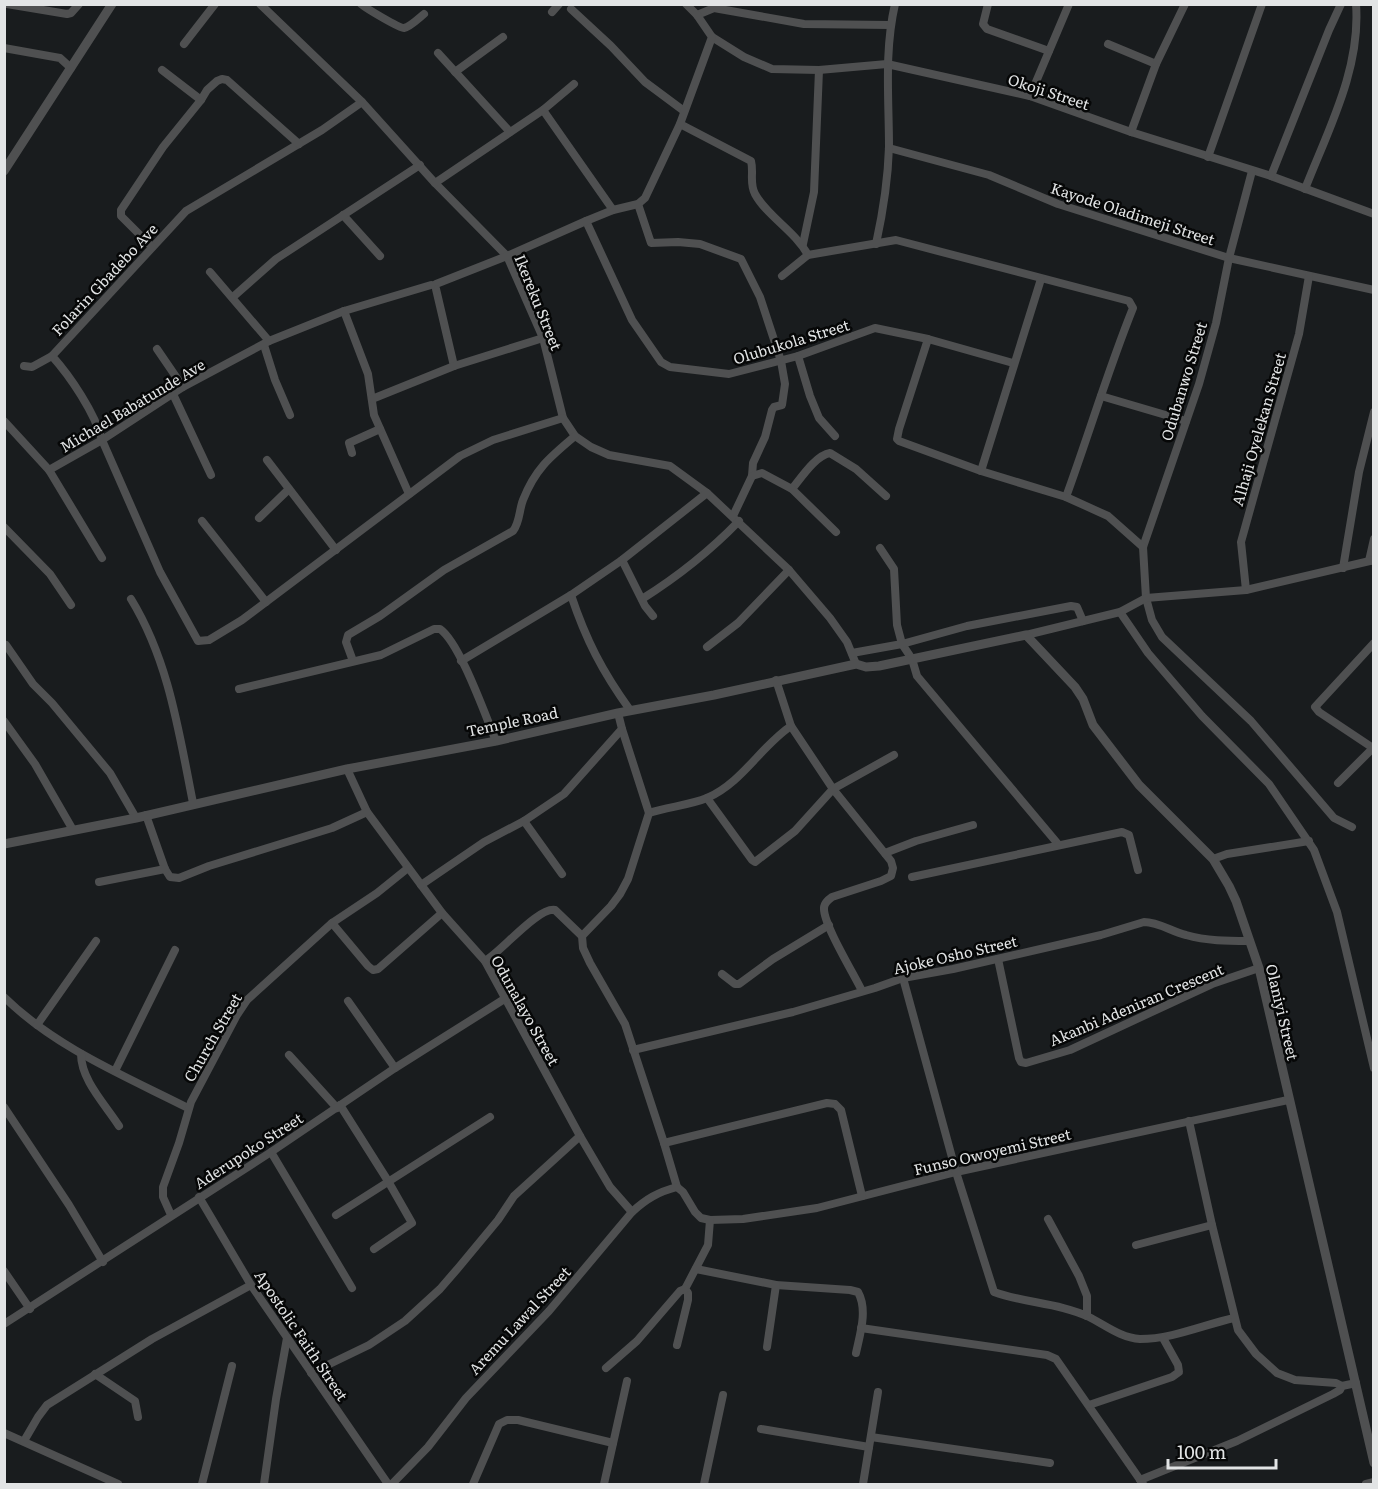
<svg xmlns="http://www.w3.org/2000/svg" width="1378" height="1489" font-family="Literata,serif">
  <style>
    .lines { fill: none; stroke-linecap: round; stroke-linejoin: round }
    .minor { stroke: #4f5051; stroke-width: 8 }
    .tertiary { stroke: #4f5051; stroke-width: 9 }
    .labels { text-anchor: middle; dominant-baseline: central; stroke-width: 5; stroke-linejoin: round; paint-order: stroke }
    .street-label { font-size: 15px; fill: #e2e4e5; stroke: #060707 }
  </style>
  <rect width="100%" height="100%" fill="#191c1e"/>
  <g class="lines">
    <g class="minor">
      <path d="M7,4L67,14L71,13L79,4"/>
      <path d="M260,4L362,102L435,183L507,256L543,338L563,418L575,436L591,447L609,455L670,466L707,493L789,570L830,618L847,642L856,664"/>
      <path d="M361,4C367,9 399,28 404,28C410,27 419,18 424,14"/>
      <path d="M988,4L983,24L987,29L1049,51"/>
      <path d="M571,9L611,46L645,82L684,111"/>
      <path d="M552,12L559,4"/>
      <path d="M697,15L714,8L804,24L890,25"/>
      <path d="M712,37L744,57L772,69L819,70L887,64L1030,96L1131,132L1271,176L1374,214"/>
      <path d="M184,44L215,4"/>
      <path d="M1108,44L1156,64"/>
      <path d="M4,48L60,58L71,68"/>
      <path d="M438,53L510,132"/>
      <path d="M162,70L201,100"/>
      <path d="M455,72L503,37"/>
      <path d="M1030,96L1069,4"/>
      <path d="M362,102L322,130L186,211L52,356C70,376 95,413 102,440L160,572L198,641L209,640L242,620L460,456L493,440L563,418"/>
      <path d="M543,110L613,210"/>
      <path d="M680,124L751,161C754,172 749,183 755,194C767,216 795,231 808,255"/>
      <path d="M1131,132L1156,64L1185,4"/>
      <path d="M889,148L989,175L1058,204L1229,258L1374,290"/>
      <path d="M1208,157L1262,4"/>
      <path d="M1252,171L1229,258L1216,323L1199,384L1143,547L1146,598L1152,620L1162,637L1251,721L1334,818L1352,827"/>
      <path d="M1271,176L1329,30L1341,4"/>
      <path d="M435,183L543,110L574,84"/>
      <path d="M1305,189C1328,130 1361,69 1356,4"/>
      <path d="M638,204L651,243L678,242L700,244L741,259L760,297L781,361L785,384L782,405L774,407L772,410L765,437L753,463L752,476"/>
      <path d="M343,215L380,256"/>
      <path d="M586,221L632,320L661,362L670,367L729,374L798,356L875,328L928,339L1013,363"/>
      <path d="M803,244L814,192L819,70"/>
      <path d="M876,244C883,212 888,180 889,147C889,99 884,52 895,4"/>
      <path d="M152,247L121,216V210L163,147L201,100L207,90L217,81L222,79L227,80L299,144"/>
      <path d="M210,272L269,341"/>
      <path d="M782,276L808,255L896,240L1129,301L1133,308C1108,370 1089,434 1066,497"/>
      <path d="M436,284L507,256L586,221L613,210L638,204L645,198L680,124L712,37L697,15L686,4"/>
      <path d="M436,289L454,366"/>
      <path d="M233,297L276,259L420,165"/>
      <path d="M344,311L368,374L374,415L409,494"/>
      <path d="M928,339L899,429L897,439L899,441L981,471L1066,497L1108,516L1143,547"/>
      <path d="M264,345L275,380L290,415"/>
      <path d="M157,349L183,387"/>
      <path d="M798,356L810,396L819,418L835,436"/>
      <path d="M24,366L32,367L52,356"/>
      <path d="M173,394L211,475"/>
      <path d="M1101,396L1186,421"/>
      <path d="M372,399L454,366L543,338"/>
      <path d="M4,421L49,470L102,558"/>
      <path d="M352,453L349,443L380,429"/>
      <path d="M267,460L336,550"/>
      <path d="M49,470L102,440L183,387L269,341L344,311L431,285"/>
      <path d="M981,471L1041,279"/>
      <path d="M792,489C801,478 816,455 830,453L856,469L886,496"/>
      <path d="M733,516L752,476L762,473L792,489L836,532"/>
      <path d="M259,518L289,489"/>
      <path d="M202,521L266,602"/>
      <path d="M4,527L50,574L71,605"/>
      <path d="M880,548L894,569L897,625L902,644L912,659L917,676L1058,844"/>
      <path d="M622,560L645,606L653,616"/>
      <path d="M1369,561L1374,539"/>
      <path d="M1343,568L1359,472L1374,412"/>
      <path d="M1246,590L1241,542L1299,334L1309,276"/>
      <path d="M571,595C586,640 602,671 630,710"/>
      <path d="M131,599C169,661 179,733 193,803"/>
      <path d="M642,599C677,577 710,551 739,521"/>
      <path d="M1120,612L1148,653L1202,716L1269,784L1314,850L1337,912L1374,1068"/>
      <path d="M1026,635L1120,612L1146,598L1246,590L1374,560"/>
      <path d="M6,645L33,684L52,703L110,773L136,818"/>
      <path d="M707,647L738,623L789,570"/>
      <path d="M852,653L902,644L967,626L1071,606L1077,607L1083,621"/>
      <path d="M353,661L346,642L348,635L380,616L444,570L513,531C520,522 519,510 523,500C535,469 550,457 575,436"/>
      <path d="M461,661L571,595L622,560L707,493"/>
      <path d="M776,680L791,726L833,789L891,861L893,868L891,876L881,881L832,897C828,900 824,903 824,908C823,924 854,974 862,991"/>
      <path d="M239,689L381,655L434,629H440C460,643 485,715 496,741"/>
      <path d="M4,721L35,764L73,830"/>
      <path d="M1373,748L1319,712L1315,707L1374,643"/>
      <path d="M347,769L367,812L442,913L485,961L580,1136L610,1187L632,1212"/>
      <path d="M1338,783L1374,747"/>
      <path d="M707,798L752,860L755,862L795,831L833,789L894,755"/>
      <path d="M649,813C667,807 690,805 707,798C742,783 761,746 791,726"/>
      <path d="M146,815L165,869L170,877L179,878L209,866L332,828L367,812"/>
      <path d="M524,821L562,874"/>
      <path d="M885,853L916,841L973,825"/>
      <path d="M1213,859L1227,854L1309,841"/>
      <path d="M912,877L1122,832L1129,835L1138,870"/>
      <path d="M99,882L165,869"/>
      <path d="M421,885L484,842L524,821L564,794L622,729L618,713"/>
      <path d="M332,923L368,966L373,970L378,969L442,913"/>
      <path d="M582,936L611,906L620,894L628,879L649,813L622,729"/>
      <path d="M998,959L1019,1058L1021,1062L1026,1063L1070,1050L1212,984L1259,968"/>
      <path d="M485,961C502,951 538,907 555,910L582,936L583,948L590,963L625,1024L664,1143L677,1187L683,1192L695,1212L701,1218L710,1220L743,1219L817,1208L956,1172L1288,1100"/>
      <path d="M722,974L735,984H739L773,959L829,925"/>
      <path d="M903,978L956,1172L994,1292C1024,1303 1060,1303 1089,1317C1105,1325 1121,1338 1140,1339C1172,1339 1203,1325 1234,1318"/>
      <path d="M4,997C56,1048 125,1076 188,1108"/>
      <path d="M348,1001L395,1068"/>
      <path d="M37,1025L96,941"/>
      <path d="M633,1050L793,1012L875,988L903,978L953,969L1101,935L1144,922C1159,922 1172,932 1186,935C1207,941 1227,941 1249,941"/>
      <path d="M81,1054C81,1080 105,1104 119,1126"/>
      <path d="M289,1055L337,1108"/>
      <path d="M115,1071L175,950"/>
      <path d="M340,1105L388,1181L412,1223L374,1249"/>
      <path d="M4,1107L69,1205L103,1262"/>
      <path d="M1189,1121L1212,1225L1238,1330L1256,1354L1277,1373L1295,1380L1336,1383L1342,1386"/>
      <path d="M664,1143L827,1103L835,1104L841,1110L862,1196"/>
      <path d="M271,1152L352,1288"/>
      <path d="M199,1197L251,1285L388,1484"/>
      <path d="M171,1215L163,1197V1187L179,1143L191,1102L237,1015L247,1000L332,923L377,893L408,868"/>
      <path d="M336,1215L490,1117"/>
      <path d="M1048,1219L1079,1276L1087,1296V1316"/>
      <path d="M1136,1245L1212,1225"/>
      <path d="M696,1269L776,1285L850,1290L858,1292C868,1310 860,1334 856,1353"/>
      <path d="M4,1271L30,1309"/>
      <path d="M4,1324L271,1152L395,1068L506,998"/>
      <path d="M861,1328L1047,1355L1056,1359L1143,1484"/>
      <path d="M677,1345L688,1300V1293L685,1289L708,1245L710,1220"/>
      <path d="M767,1347L776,1285"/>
      <path d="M606,1368L637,1341L680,1291L685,1289"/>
      <path d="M311,1373L369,1345L405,1321L440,1289L459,1267L498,1220L514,1196L580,1136"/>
      <path d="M95,1374L135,1401L138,1417"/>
      <path d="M1089,1405L1172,1377L1179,1372L1178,1365L1163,1338"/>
      <path d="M761,1429L869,1447"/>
      <path d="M4,1433L118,1484"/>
      <path d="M871,1437L1050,1463"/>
      <path d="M24,1441L38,1417L47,1405L152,1339L251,1285"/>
      <path d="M1140,1480L1237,1441L1333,1394L1340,1390L1342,1386L1356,1383"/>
      <path d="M202,1484L232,1366"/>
      <path d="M264,1484L276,1399L287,1338"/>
      <path d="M392,1484L428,1447L466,1398L549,1311L632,1212C646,1199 658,1192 677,1187"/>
      <path d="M473,1484L499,1424L507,1420H518L613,1443"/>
      <path d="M604,1484L627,1381"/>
      <path d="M704,1484L723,1395"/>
      <path d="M863,1484L878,1392"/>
      <path d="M1366,1484L1374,1482"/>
    </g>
    <g class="tertiary">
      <path d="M4,171L112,4"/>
      <path d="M4,844L136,818L347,769L496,741L618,713L714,695L856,664L866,667L879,666L1026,635L1075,687L1083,699L1093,725L1139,785L1213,859L1229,886L1236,901L1259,968L1374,1463"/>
    </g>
  </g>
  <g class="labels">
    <g class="street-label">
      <text transform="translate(1049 91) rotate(18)">Okoji Street</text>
      <text transform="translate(1133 213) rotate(18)">Kayode Oladimeji Street</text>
      <text transform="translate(104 279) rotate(-47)">Folarin Gbadebo Ave</text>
      <text transform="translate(539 302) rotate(68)">Ikereku Street</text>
      <text transform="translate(791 341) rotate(-17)">Olubukola Street</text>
      <text transform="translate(1183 381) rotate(-73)">Odubanwo Street</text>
      <text transform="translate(132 405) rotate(-31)">Michael Babatunde Ave</text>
      <text transform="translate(1258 429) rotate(-74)">Alhaji Oyelekan Street</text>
      <text transform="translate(512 721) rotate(-12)">Temple Road</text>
      <text transform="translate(955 954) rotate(-13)">Ajoke Osho Street</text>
      <text transform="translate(1136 1004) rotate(-23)">Akanbi Adeniran Crescent</text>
      <text transform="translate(526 1010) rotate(61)">Odunalayo Street</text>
      <text transform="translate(1283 1012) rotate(77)">Olaniyi Street</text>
      <text transform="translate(212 1037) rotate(-60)">Church Street</text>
      <text transform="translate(248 1150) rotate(-33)">Aderupoko Street</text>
      <text transform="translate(992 1151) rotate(-13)">Funso Owoyemi Street</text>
      <text transform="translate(519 1320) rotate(-47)">Aremu Lawal Street</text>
      <text transform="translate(302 1335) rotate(56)">Apostolic Faith Street</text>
    </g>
  </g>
  <rect width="1378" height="1489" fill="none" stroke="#e2e4e5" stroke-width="12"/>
  <path d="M1168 1459v9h108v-9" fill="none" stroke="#e2e4e5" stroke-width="3"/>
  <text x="1177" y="1459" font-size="18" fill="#e2e4e5" stroke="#060707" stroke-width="4.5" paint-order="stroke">100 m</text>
</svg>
